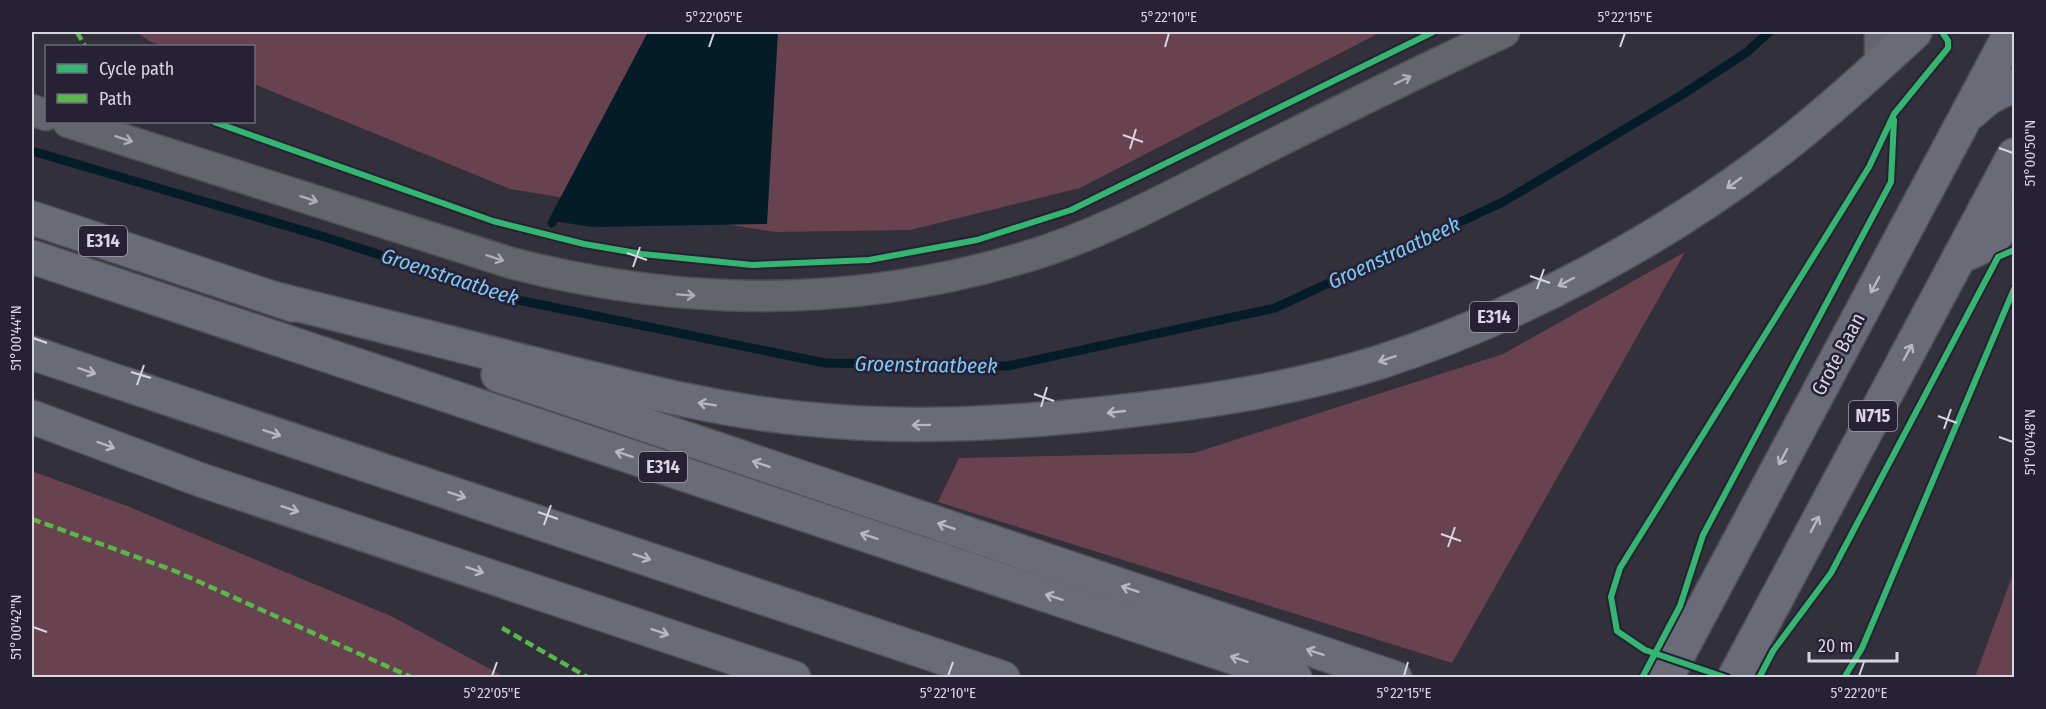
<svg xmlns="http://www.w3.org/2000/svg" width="2046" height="709" font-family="'Fira Sans Condensed',sans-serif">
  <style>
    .green { fill: #68424e }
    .water { fill: #041b28 }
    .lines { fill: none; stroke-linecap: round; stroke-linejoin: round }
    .stream { stroke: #041b28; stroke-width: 9 }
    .minor-casing { stroke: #514f57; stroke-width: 33 }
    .highway-casing { stroke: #514f57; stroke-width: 36 }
    .minor { stroke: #62656b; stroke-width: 30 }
    .highway { stroke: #696c76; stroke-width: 33 }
    .quiet { stroke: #58b947; stroke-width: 4.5; stroke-dasharray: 9 4.5; stroke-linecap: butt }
    .cycleway-casing { stroke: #262134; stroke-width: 10 }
    .cycleway { stroke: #33b770; stroke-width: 6 }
    .oneway { stroke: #afaeb8 }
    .oneway2 { stroke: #b7b6c2 }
    .ticks { fill: none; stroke: #d8d5e2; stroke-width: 2 }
    .labels { text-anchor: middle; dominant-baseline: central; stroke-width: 5; stroke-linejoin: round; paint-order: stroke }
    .shield { fill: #262134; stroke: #a39fae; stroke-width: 1.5 }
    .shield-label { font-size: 18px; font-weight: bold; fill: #d8d5e2 }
    .street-label { font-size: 20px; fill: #d8d5e2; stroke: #262134 }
    .water-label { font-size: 21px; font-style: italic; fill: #7acaf5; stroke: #262134 }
    .neatline { fill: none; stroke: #d8d5e2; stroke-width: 2 }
    .ticks-label { font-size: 15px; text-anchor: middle; fill: #d8d5e2 }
  </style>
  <rect width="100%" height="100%" fill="#32303a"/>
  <g class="green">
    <path d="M137,32H1381L1080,188L910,230L775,232L510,189L254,84V46H162L149,41Z"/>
    <path d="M1685,252L1452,663L938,502L959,458L1194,453L1503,354Z"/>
    <path d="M32,471L127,506L391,616L505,677H32Z"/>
    <path d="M2014,571V677H1975Z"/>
  </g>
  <path class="water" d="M653,32H778L767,224L592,227L553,221Z"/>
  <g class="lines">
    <g class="stream">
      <path d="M32,151L328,238L518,300L825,363L1008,366L1275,308L1503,202L1680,96L1747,52L1769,32"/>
      <path d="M552,223L653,32"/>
    </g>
    <g class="minor-casing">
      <g id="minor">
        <path d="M1880,65V32"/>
        <path d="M32,110L46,115"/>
        <path d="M68,122L511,263C682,307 851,309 1022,258C1101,235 1174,194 1248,157C1333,114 1418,72 1504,32"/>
      </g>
    </g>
    <g class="highway-casing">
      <g id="highway">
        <path d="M1972,112L1988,98L2014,85"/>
        <path d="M32,218L293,305"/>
        <path d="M1969,253L1990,243L2014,212"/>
        <path d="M32,257L1295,678"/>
        <path d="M272,298C363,321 455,344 546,367C632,388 718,411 807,419C904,429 1001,424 1098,414C1192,404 1286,391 1377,363C1518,318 1664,239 1782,148C1828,112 1872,72 1915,32"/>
        <path d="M32,353L1003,678"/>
        <path d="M498,375L1395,678"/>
        <path d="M32,417L201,480L794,678"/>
        <path d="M1666,678L2011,32"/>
        <path d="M1734,678L2014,155"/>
      </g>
    </g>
    <use href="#minor" class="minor"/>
    <use href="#highway" class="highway"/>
    <g class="quiet">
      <path d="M77,32L85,46"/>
      <path d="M32,519L175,571L413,678"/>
      <path d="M502,628L589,678"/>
    </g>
    <g class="cycleway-casing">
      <g id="cycleway">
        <path d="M214,122L493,221L584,244L642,254L752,265L869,260L977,240L1071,210L1433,32"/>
        <path d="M1642,678L1680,606L1703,535L1891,182L1894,120"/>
        <path d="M1727,678L1645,650L1617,631L1611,597L1620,568L1869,167L1894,114L1948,48V41L1942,32"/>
        <path d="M1759,678L1773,651L1831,573L1998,257L2014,250"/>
        <path d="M1844,678L1862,648L2014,289"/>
      </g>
    </g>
    <use href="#cycleway" class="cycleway"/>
  </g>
  <defs><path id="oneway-shaft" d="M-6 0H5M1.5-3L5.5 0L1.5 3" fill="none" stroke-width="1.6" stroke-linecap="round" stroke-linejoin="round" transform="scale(1.5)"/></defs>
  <g class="oneway">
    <use href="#oneway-shaft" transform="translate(1403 80) rotate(-26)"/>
    <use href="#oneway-shaft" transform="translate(124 139) rotate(18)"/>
    <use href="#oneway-shaft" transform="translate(309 199) rotate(18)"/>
    <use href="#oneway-shaft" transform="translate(495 258) rotate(18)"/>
    <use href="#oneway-shaft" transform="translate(686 295) rotate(4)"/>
  </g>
  <g class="oneway2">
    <use href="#oneway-shaft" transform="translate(1734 183) rotate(144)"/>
    <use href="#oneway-shaft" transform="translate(1566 282) rotate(152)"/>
    <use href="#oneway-shaft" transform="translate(1875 285) rotate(118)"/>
    <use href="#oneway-shaft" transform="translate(1908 352) rotate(-62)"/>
    <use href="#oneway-shaft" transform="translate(1387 359) rotate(161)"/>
    <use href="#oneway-shaft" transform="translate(87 371) rotate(18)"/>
    <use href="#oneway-shaft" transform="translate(707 404) rotate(-171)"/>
    <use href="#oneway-shaft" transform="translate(1116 412) rotate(174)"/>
    <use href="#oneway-shaft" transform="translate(921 425) rotate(179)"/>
    <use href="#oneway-shaft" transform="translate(272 433) rotate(18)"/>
    <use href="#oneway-shaft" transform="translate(106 445) rotate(20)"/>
    <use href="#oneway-shaft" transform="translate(624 454) rotate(-162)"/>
    <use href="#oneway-shaft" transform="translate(1783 457) rotate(118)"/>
    <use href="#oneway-shaft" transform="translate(761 464) rotate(-161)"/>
    <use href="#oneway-shaft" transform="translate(457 495) rotate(18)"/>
    <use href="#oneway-shaft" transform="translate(290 509) rotate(18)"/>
    <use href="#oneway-shaft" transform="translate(1815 524) rotate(-62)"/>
    <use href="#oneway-shaft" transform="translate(946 526) rotate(-161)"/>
    <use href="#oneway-shaft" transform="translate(869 536) rotate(-162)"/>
    <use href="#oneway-shaft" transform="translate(642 557) rotate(18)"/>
    <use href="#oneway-shaft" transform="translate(475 570) rotate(19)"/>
    <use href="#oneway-shaft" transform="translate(1130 589) rotate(-161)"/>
    <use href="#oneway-shaft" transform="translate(1054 597) rotate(-162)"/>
    <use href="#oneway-shaft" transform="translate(660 632) rotate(19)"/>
    <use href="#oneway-shaft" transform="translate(1315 652) rotate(-161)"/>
    <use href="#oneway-shaft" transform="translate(1239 659) rotate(-162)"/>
  </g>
  <path class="ticks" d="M709,47L714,33M1165,47L1169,33M1620,47L1625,33M1123,135L1143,142M1999,148L2013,153M1130,149L1136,129M627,253L647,260M633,267L640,247M1530,276L1550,283M1537,289L1544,269M33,338L47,343M131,372L151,378M137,385L144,365M1034,394L1054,401M1041,407L1047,387M1938,416L1957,423M1944,429L1951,409M1999,437L2013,442M538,512L558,519M544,525L551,505M1441,534L1461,541M1448,547L1455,527M33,627L47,632M492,676L497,662M948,676L953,662M1404,676L1408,662M1859,676L1864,662"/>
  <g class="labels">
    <g class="shield">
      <rect x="79" y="226" width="48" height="30" rx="4.5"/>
      <rect x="1470" y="302" width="48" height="30" rx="4.5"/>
      <rect x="1849" y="401" width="48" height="30" rx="4.5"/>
      <rect x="639" y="452" width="48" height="30" rx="4.5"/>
    </g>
    <g class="shield-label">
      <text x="103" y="241">E314</text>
      <text x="1494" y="317">E314</text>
      <text x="1873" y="416">N715</text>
      <text x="663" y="467">E314</text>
    </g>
    <g class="street-label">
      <text transform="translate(1838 354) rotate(-62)">Grote Baan</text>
    </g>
    <g class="water-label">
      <text transform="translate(1394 253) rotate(-25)">Groenstraatbeek</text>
      <text transform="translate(450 277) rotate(18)">Groenstraatbeek</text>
      <text transform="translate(926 365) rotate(1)">Groenstraatbeek</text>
    </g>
  </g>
  <rect width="2046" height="709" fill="none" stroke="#262134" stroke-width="66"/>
  <rect x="45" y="45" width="210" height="78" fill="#262134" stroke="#6d697a" stroke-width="1.5"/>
  <rect x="57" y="64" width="30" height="9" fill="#33b770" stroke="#6d697a" stroke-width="1.5"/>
  <text x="99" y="75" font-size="18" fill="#d8d5e2">Cycle path</text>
  <rect x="57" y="94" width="30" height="9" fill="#58b947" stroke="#6d697a" stroke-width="1.5"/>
  <text x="99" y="105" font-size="18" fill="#d8d5e2">Path</text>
  <path d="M1809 652v9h88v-9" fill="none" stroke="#d8d5e2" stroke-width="3"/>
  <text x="1818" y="652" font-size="18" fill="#d8d5e2" stroke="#262134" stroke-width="4.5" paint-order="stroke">20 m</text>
  <rect x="33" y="33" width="1980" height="643" class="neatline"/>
  <g class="ticks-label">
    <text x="714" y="22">5°22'05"E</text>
    <text x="1169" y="22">5°22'10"E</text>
    <text x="1625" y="22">5°22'15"E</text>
    <text transform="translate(2030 153) rotate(-90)" y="5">51°00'50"N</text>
    <text transform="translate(16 338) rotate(-90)" y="5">51°00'44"N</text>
    <text transform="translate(2030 442) rotate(-90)" y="5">51°00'48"N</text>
    <text transform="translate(16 627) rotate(-90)" y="5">51°00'42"N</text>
    <text x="492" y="698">5°22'05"E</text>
    <text x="948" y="698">5°22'10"E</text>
    <text x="1404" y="698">5°22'15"E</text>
    <text x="1859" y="698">5°22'20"E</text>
  </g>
</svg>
